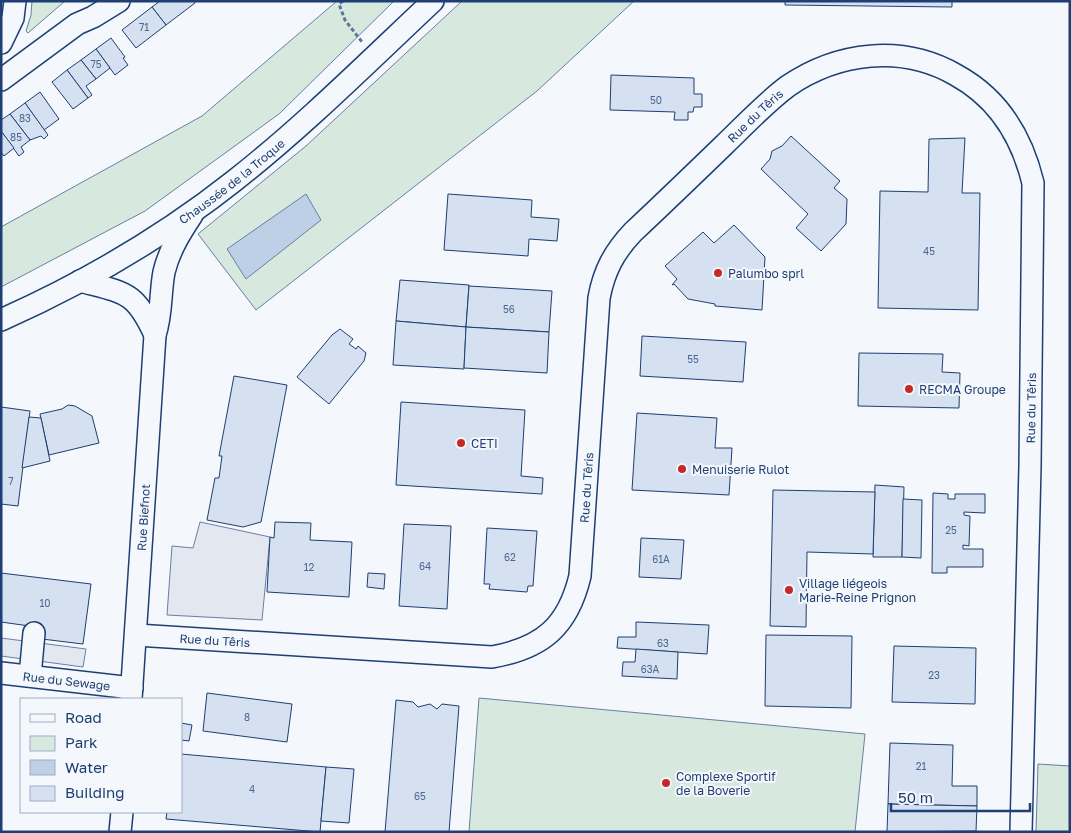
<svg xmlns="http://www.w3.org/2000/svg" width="1071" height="833" font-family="'Golos Text',sans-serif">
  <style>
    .green { fill: #d7e8df; stroke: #687fa3 }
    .parking { fill: #e3e8f0; stroke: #687fa3 }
    .water { fill: #bed0e5; stroke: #687fa3 }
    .building { fill: #d5e0f0; stroke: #1d3f73 }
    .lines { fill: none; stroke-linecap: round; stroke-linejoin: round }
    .minor-casing { stroke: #1d3f73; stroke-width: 24 }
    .path { stroke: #5e769c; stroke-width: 3; stroke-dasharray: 4 2.5; stroke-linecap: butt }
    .minor { stroke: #f4f7fb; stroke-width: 21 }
    .poi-dot { fill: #c62828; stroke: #f4f7fb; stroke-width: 2 }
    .labels { text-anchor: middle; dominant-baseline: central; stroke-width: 4; stroke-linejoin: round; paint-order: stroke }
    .number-label { font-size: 10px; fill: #4b6792 }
    .street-label { font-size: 12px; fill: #1d3f73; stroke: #f4f7fb }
    .poi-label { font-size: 12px; fill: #1d3f73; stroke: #f4f7fb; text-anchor: start }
  </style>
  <rect width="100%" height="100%" fill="#f4f7fb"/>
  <g class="green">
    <path d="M32,1H65L28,33L26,31L31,15Z"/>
    <path d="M337,1H394L279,114L145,211L1,287V227L202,116Z"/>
    <path d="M462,1H634L537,91L256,310L198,234L306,146Z"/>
    <path d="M479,698L865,734L855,832H469Z"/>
    <path d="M1038,764L1070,766V832H1036Z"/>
  </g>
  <g class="parking">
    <path d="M200,522L270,537L262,620L167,615L172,546L193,548Z"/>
    <path d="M1,638L86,649L83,667L1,656Z"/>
  </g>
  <path class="water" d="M306,194L321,220L246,279L227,249Z"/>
  <g class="building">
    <path d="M160,1H194L195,3L166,25L152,7Z"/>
    <path d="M785,1H952V7L785,5Z"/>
    <path d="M152,7L166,25L136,48L122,30Z"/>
    <path d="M111,38L125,57L123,58L128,65L115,75L96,49Z"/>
    <path d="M96,49L110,68L96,79L81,60Z"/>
    <path d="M81,60L96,79L86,86L92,95L88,98L67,70Z"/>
    <path d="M67,70L88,98L73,109L52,82Z"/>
    <path d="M611,75L694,78V94H702V107H694L693,112H688V120H674L675,112L610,110Z"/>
    <path d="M40,92L59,119L44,130L25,103Z"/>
    <path d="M25,103L48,135L44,139L41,136L30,140L10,114Z"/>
    <path d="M10,114L30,140L21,147L24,152L19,156L1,131V120Z"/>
    <path d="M1,131L14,148L4,156L1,152Z"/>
    <path d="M791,136L840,181L834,188L847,199L846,224L821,251L796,228L808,214L761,169L770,159L772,151L782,146Z"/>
    <path d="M965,138L962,193H980L978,310L878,308L880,191L928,192L929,139Z"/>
    <path d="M448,194L532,200L531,217L559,219L557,241L529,239L528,256L444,250Z"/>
    <path d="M734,225L765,257L762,310L715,306V304L688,299L674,284L672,285L677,279L665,266L703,232L714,243Z"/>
    <path d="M400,280L469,285L466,327L396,321Z"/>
    <path d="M469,286L552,291L549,332L466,327Z"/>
    <path d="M396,321L466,327L464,369L393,365Z"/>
    <path d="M466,327L549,332L547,373L464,368Z"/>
    <path d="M340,329L353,339L349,344L356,349L358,346L366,353L364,361L329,404L297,377L332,335Z"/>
    <path d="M642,336L746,342L743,382L640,376Z"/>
    <path d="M859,353L943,354L942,372L960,373L959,408L858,406Z"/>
    <path d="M234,376L287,385L261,522L243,527L207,520L215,478H219L222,456H219Z"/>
    <path d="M401,402L525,410L521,476L543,478L542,494L396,485Z"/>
    <path d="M68,405L75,406L92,416L99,443L49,455L40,414L62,409Z"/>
    <path d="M1,407L30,411L18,506L1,504Z"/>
    <path d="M637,413L717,418L715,448H732L729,495L632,490Z"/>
    <path d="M29,417L41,418L50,461L22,468Z"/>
    <path d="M875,485L904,487L902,557H873Z"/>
    <path d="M773,490L875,492L873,554L807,552L806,627L770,626Z"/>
    <path d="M933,493L948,494V499H955V494H985V513L964,512V515L970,516L969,546L963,545V549H983V567H947V573H932Z"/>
    <path d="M903,499L922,500L921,558L902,557Z"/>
    <path d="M275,522L311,523L310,540L352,542L349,597L267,592L270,537L274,538Z"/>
    <path d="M404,524L451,526L447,609L399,606Z"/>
    <path d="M487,528L537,531L533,586H528L527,592L489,589L490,584H484Z"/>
    <path d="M641,538L684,540L681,579L639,577Z"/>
    <path d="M1,573L91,584L83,644L42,639L44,628L1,622Z"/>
    <path d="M368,573L385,574L384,589L367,587Z"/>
    <path d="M636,622L709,625L707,654L617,648L618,637H636Z"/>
    <path d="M766,635L852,636L851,708L765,706Z"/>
    <path d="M894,646L976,648L975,704L892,702Z"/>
    <path d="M636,649L678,652L677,679L622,676L623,662H635Z"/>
    <path d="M207,693L292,704L287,742L203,731Z"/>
    <path d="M396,700L413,702L418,707L430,704L437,709L442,704L459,706L449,832H385Z"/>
    <path d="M181,723L192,725L189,741L181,740Z"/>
    <path d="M890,743L953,745L952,786H977V806L888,804Z"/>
    <path d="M181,754L326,767L320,832L166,819L167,812H181Z"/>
    <path d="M326,767L354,769L349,823L321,821Z"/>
    <path d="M888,804L977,806L976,831L887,832Z"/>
  </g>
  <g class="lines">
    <g class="minor-casing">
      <g id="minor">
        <path d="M1,43L13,18L15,1"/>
        <path d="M1,80L77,24L93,17L119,1"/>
        <path d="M80,281C125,293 135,291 155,335"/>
        <path id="s1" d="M1,320C84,283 163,237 234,181C304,126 368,62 433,1"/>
        <path id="s2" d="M136,635L492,657C543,648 568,626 580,576L599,298C604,271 614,252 633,232C664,203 694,174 724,145C745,125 765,103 788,86C838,52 902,44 956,75C998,98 1022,137 1033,183L1030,466L1021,832"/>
        <path id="s3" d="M1,673L132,688"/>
        <path d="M30,676L34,633"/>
        <path id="s4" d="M131,699L155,335C162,314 160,293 164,272C169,251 180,233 192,215"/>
        <path d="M120,832L122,812"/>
      </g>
    </g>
    <path class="path" d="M343,1L339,4L345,20L362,42"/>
    <use href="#minor" class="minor"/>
  </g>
  <g class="poi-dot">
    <circle cx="718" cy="273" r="5"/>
    <circle cx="909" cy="389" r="5"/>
    <circle cx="461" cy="443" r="5"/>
    <circle cx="682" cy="469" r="5"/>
    <circle cx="789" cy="590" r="5"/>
    <circle cx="666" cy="783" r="5"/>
  </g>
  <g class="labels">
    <g class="number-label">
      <text x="144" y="27">71</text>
      <text x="96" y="64">75</text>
      <text x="656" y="100">50</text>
      <text x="25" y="118">83</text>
      <text x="16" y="137">85</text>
      <text x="929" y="251">45</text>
      <text x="509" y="309">56</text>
      <text x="693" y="359">55</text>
      <text x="11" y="481">7</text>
      <text x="951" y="530">25</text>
      <text x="510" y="557">62</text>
      <text x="661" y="559">61A</text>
      <text x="425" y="566">64</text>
      <text x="309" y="567">12</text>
      <text x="45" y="603">10</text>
      <text x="663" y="643">63</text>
      <text x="650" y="669">63A</text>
      <text x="934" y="675">23</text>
      <text x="247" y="717">8</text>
      <text x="921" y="766">21</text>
      <text x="252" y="789">4</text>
      <text x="420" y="796">65</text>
    </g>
    <g class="street-label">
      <text stroke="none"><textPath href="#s2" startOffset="1008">Rue du Têris</textPath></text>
      <text stroke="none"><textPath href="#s1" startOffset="270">Chaussée de la Troque</textPath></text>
      <text transform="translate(1031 408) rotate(-89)">Rue du Têris</text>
      <text stroke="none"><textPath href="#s2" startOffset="574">Rue du Têris</textPath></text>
      <text stroke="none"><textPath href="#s4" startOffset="182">Rue Biefnot</textPath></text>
      <text stroke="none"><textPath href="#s2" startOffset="79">Rue du Têris</textPath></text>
      <text stroke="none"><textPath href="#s3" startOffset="66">Rue du Sewage</textPath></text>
    </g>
    <g class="poi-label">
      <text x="728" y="273">Palumbo sprl</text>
      <text x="919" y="389">RECMA Groupe</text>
      <text x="471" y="443">CETI</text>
      <text x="692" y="469">Menuiserie Rulot</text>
      <text x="799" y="583">Village liégeois<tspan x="799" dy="14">Marie-Reine Prignon</tspan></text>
      <text x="676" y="776">Complexe Sportif<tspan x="676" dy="14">de la Boverie</tspan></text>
    </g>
  </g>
  <rect width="1071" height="833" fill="none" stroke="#1d3f73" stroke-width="5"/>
  <rect x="20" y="698" width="162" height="115" fill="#f4f7fb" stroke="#9eadc5"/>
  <rect x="30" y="714" width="25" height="8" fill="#f4f7fb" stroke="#9eadc5"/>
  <text x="65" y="723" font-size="15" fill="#1d3f73">Road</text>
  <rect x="30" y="736" width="25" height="15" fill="#d7e8df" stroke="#9eadc5"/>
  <text x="65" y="748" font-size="15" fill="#1d3f73">Park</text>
  <rect x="30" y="760" width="25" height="15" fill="#bed0e5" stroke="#9eadc5"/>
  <text x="65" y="773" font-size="15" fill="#1d3f73">Water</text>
  <rect x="30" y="786" width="25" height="15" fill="#d5e0f0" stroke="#9eadc5"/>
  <text x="65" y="798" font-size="15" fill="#1d3f73">Building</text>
  <path d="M891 803v8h139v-8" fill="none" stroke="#1d3f73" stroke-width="2.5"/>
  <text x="898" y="803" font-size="15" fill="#1d3f73" stroke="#f4f7fb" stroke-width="4" paint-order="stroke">50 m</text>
</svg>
